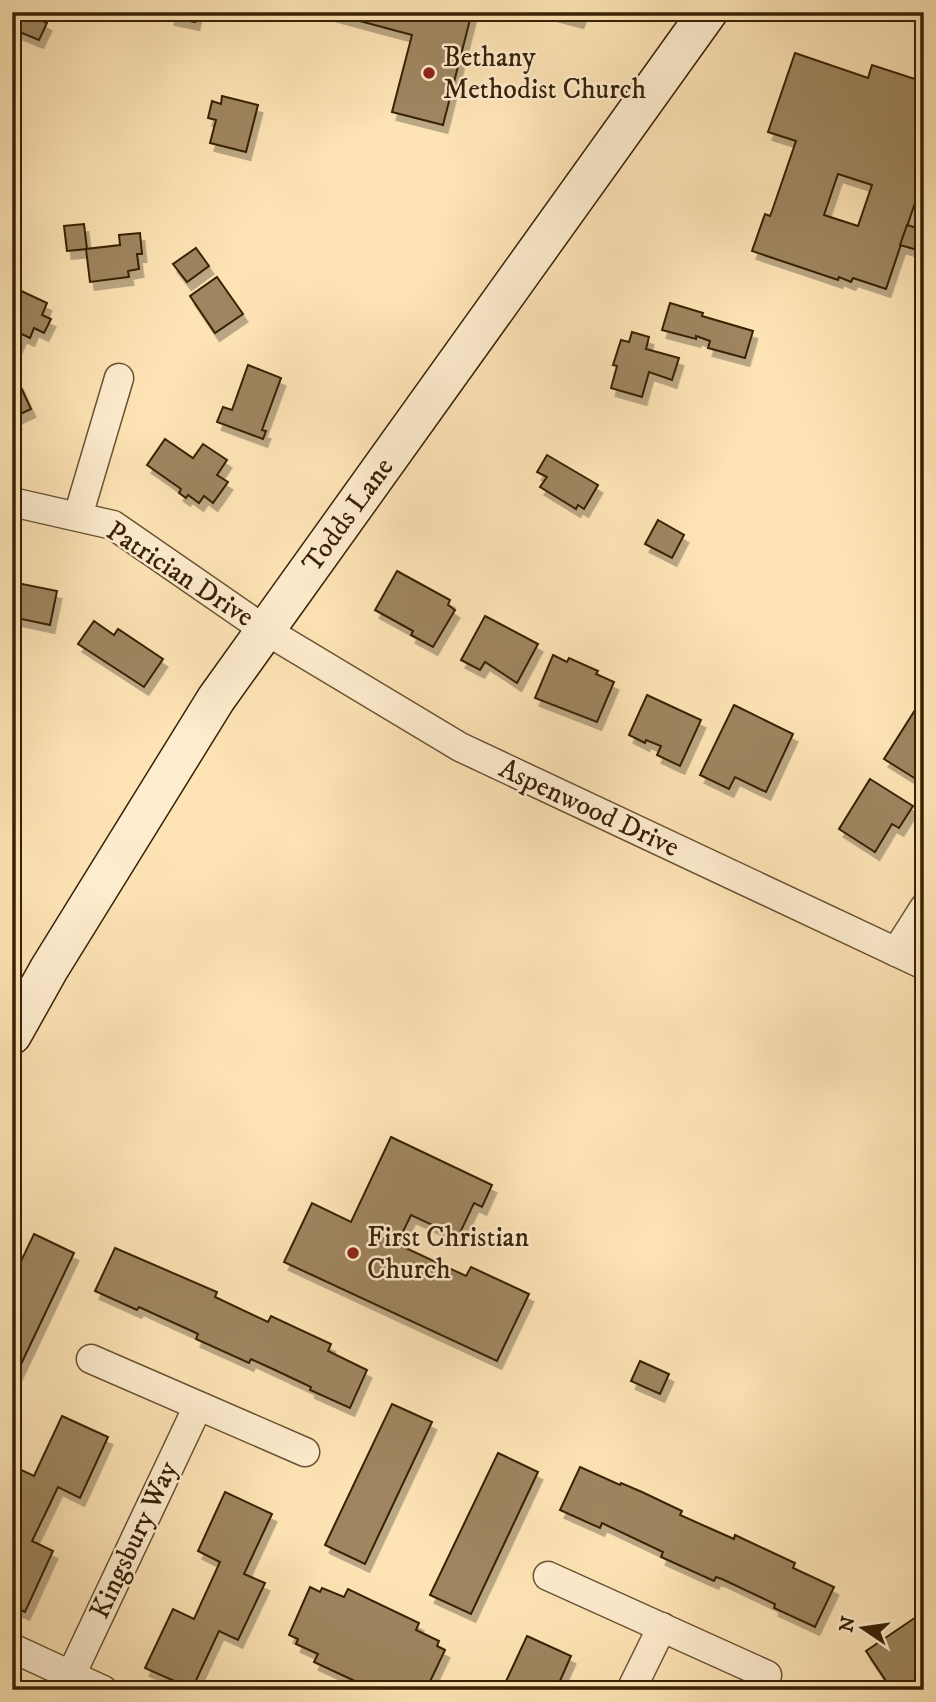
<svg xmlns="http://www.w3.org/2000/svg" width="936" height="1702" font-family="'IM FELL DW Pica',serif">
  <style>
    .building { fill: #9f8661; stroke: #382106; stroke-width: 2; fill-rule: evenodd; filter: url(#shadow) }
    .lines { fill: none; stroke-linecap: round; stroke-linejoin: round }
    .minor-casing { stroke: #6a5232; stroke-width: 31 }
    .secondary-casing { stroke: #382106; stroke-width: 41 }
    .minor { stroke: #feedcf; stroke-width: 28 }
    .secondary { stroke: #feedcf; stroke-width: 38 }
    .poi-dot { fill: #8f2418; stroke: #feedcf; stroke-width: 2.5 }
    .labels { text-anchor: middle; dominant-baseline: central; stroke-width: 5; stroke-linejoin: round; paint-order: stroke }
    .poi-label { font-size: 28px; fill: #382106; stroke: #feedcf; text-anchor: start }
    .street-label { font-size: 28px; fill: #382106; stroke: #feedcf }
  </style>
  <defs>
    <filter id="shadow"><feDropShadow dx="4.5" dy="8" stdDeviation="0" flood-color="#0004"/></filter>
  </defs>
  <rect width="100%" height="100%" fill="#fee4b5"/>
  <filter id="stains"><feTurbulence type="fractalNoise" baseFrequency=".00286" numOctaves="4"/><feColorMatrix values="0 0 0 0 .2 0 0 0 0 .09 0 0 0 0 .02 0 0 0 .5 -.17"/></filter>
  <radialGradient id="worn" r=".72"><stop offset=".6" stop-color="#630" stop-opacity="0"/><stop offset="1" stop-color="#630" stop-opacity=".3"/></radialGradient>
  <g class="building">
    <path d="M12,12H42L39,19L47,23L39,40L12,29Z"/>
    <path d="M171,12H197L195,22L170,17Z"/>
    <path d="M326,12H472L443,125L392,112L412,35Z"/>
    <path d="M548,12H582L579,20Z"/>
    <path d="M795,53L868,78L872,65L924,82V176L886,289L853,278L851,282L839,277L838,280L752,251L765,214L770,216L772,211L796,141L768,132ZM838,174L872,185L858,226L824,215Z"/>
    <path d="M222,96L258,105L246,152L210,143L216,120L208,118L212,101L221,104Z"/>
    <path d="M84,224L87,249L67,251L64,226Z"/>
    <path d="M907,225L924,230V252L900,245Z"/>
    <path d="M140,233L142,254H137L139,269L128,271L129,277L90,282L86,249L120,245L119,235Z"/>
    <path d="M196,248L209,266L187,282L173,264Z"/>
    <path d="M217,277L243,314L215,333L190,296Z"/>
    <path d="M17,289L47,303L42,315L51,319L44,333L34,328L30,338L22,334L16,348L12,346V300Z"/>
    <path d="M670,303L703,313L702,316L753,331L745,358L708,348L710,341L696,336V339L662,330Z"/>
    <path d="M632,332L649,337L646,349L679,358L672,380L649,372L642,397L611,388L617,366L613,365L621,340L629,342Z"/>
    <path d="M248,365L281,378L262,430L266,431L263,439L217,422L223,407L232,410Z"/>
    <path d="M18,381L31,409L14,417L17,421L12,423V384Z"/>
    <path d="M165,439L193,458L203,444L227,460L217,475L228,482L213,503L204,496L199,503L188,495L186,498L179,493L181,489L147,465Z"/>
    <path d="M547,455L598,485L584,509L578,505L576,509L540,487L547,477L537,472Z"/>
    <path d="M658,520L684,535L672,558L645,544Z"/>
    <path d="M397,571L450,600L448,605L455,610L433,647L411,635L413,631L375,610Z"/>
    <path d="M12,582L57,591L50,625L12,617Z"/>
    <path d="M485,616L538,644L517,683L485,662L480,670L461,660Z"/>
    <path d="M94,621L114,635L118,629L163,659L144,687L78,644Z"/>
    <path d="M553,655L567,662L569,658L598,671L596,674L614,682L597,722L535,698Z"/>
    <path d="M647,695L701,720L680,766L657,755L661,746L646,740L645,743L629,735Z"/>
    <path d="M924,704V784L884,759L915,710L919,712Z"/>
    <path d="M734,705L793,734L766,792L735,777L729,789L700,775Z"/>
    <path d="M870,779L913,806L899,828L892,824L875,852L839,829Z"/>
    <path d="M391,1137L492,1185L482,1207L474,1203L458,1237L411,1215L397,1244L466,1276L471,1267L529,1294L497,1361L284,1262L312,1203L351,1222Z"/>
    <path d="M34,1234L74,1253L12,1383V1280Z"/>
    <path d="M115,1248L217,1292L215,1297L268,1322L271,1316L331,1344L328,1351L367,1370L350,1408L310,1390L311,1387L275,1370L251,1359L249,1363L196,1339L198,1334L194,1332L139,1307L137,1310L95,1291Z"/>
    <path d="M640,1361L669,1374L660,1394L631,1381Z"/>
    <path d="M392,1404L432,1422L365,1564L325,1545Z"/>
    <path d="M62,1416L108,1437L80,1498L58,1487L50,1504L32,1541L53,1551L25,1612L12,1606V1473L15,1467L34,1476Z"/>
    <path d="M498,1453L538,1472L471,1614L430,1595Z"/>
    <path d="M580,1467L620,1485L621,1483L642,1492L682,1511L680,1515L734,1539L735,1535L795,1563L793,1568L834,1587L815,1627L774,1608L775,1604L722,1579L716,1577L714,1581L661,1557L663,1552L602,1523L600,1528L560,1510Z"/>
    <path d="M225,1492L272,1514L244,1574L265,1583L238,1640L219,1631L192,1689L145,1668L173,1609L194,1619L220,1562L198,1551Z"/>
    <path d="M310,1587L320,1592L322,1588L344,1597L348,1589L419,1623L416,1630L439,1641L437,1646L445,1650L426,1690L389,1688L388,1690H374L314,1662L318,1654L296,1644L298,1639L289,1635Z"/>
    <path d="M922,1613L924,1690H892L866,1651Z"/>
    <path d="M527,1636L571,1656L556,1690H502Z"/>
  </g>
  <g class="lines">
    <g class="minor-casing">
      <g id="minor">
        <path d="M12,502L113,525L265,630L460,747L924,965"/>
        <path d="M78,516L119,378"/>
        <path d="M896,952L924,908"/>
        <path d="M91,1359L305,1452"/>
        <path d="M548,1576L767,1675"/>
        <path d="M12,1648L103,1690"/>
        <path d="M71,1675L198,1406"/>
        <path d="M631,1690L662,1627"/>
      </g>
    </g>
    <g class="secondary-casing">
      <path id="secondary" d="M12,1035L49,969L216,699L708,12"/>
    </g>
    <use href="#minor" class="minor"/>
    <use href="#secondary" class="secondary"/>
  </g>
  <g class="poi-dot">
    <circle cx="429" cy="73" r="7"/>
    <circle cx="353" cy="1253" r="7"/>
  </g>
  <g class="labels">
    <g class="poi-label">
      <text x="443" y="57">Bethany<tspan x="443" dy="32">Methodist Church</tspan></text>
      <text x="367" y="1237">First Christian<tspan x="367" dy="32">Church</tspan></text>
    </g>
    <g class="street-label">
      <text transform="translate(348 515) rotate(-54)">Todds Lane</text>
      <text transform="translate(180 574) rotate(33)">Patrician Drive</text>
      <text transform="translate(589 808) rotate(25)">Aspenwood Drive</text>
      <text transform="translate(134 1540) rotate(-65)">Kingsbury Way</text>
    </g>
  </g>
  <rect width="936" height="1702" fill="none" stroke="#fee4b5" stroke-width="42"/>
  <rect x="14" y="14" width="908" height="1674" fill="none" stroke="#382106" stroke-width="3.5"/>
  <rect x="21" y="21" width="894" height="1660" fill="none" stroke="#382106" stroke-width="2"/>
  <g transform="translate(863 1628) rotate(283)" stroke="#feedcf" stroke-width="5" paint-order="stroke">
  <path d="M0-5L12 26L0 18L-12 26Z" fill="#382106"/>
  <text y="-10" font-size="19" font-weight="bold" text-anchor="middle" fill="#382106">N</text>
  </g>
  <rect width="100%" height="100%" filter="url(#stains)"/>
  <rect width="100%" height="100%" fill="url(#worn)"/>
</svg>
